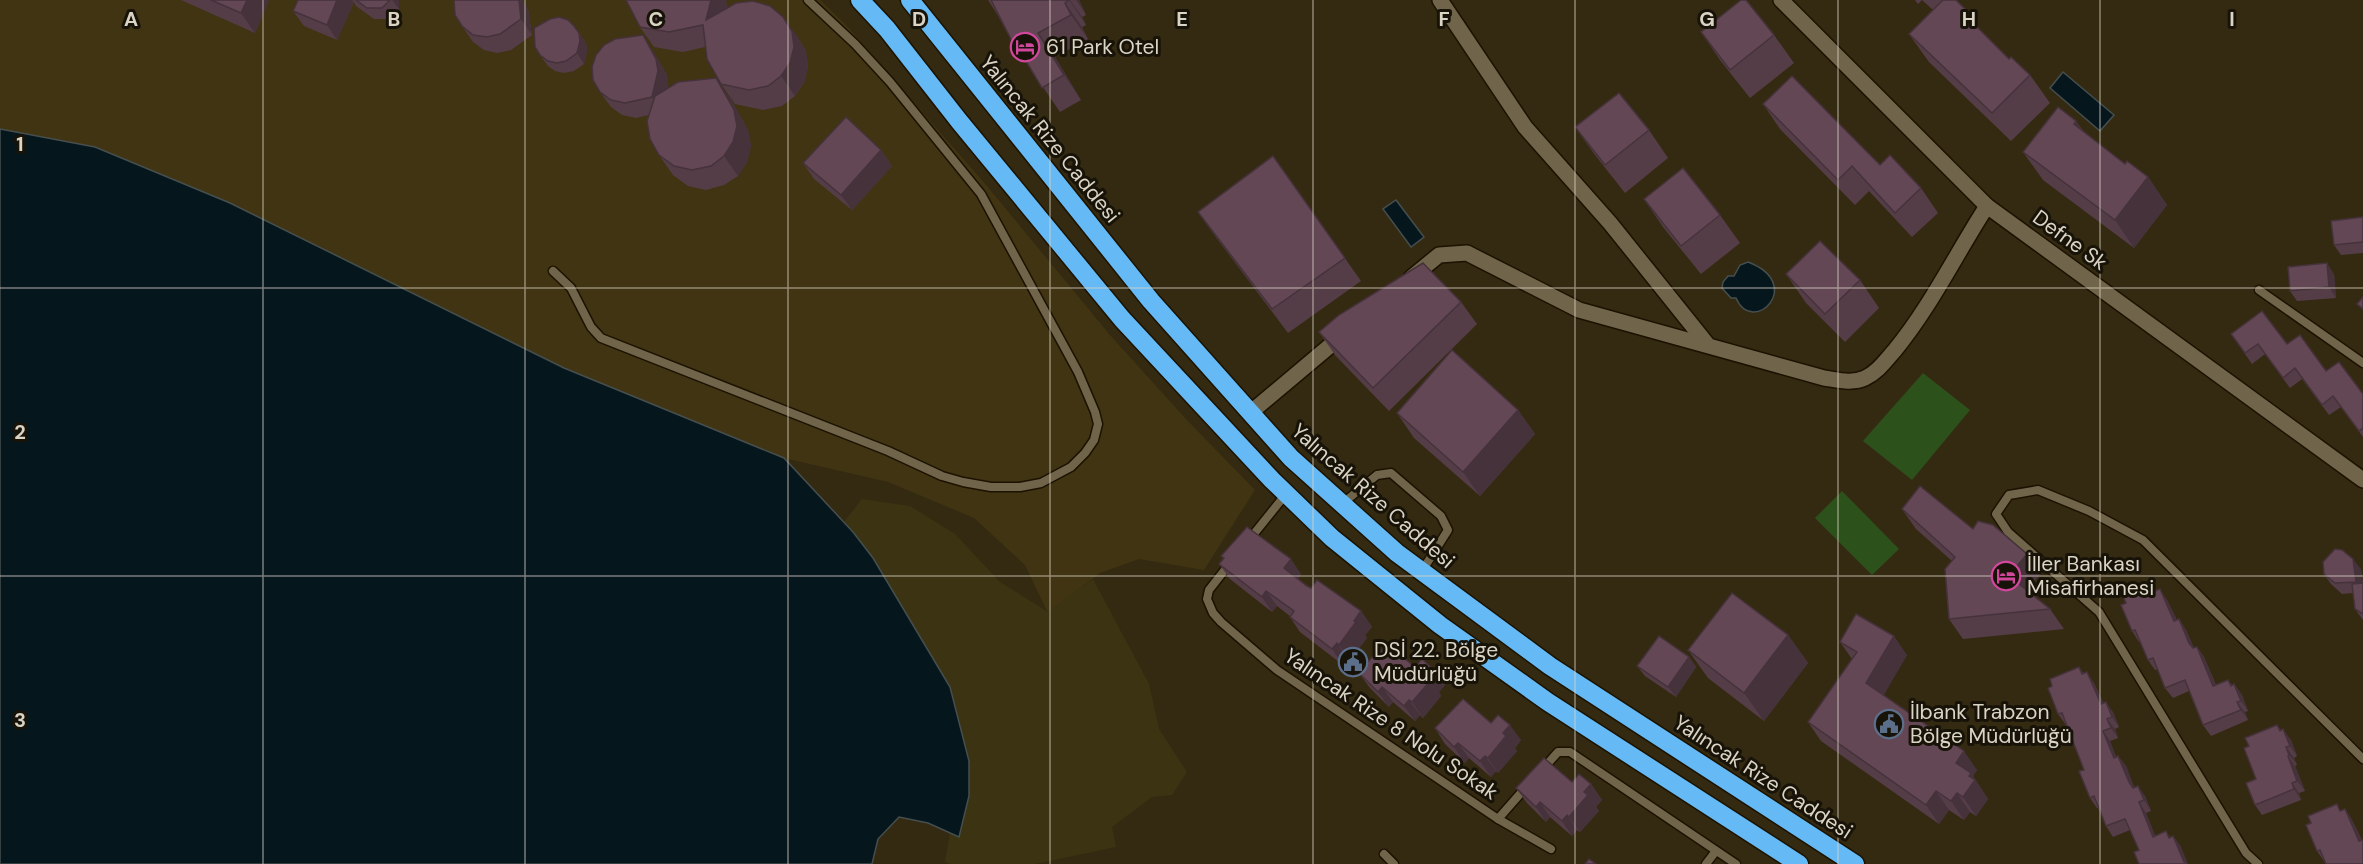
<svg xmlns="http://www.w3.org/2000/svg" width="2363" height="864" font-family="'DM Sans',sans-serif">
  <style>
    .built { fill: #403412 }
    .green { fill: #2d511b }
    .sand { fill: #3b3312 }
    .water { fill: #06161d; stroke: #464f4f; stroke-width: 1.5 }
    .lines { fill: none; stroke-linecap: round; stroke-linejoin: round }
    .lane-casing { stroke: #1c1200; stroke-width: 11 }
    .street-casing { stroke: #1c1200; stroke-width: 18 }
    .highway-casing { stroke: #1c1200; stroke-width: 21 }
    .lane { stroke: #70654a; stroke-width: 8 }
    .street { stroke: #70654a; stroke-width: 15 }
    .highway { stroke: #65baf5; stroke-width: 18 }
    .wall { fill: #553d48 }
    .shaded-wall { fill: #45323b }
    .building { fill: #634754; stroke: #45323b; stroke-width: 1.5 }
    .grid { fill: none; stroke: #dad4c5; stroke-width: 1.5; stroke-opacity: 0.55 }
    .labels { text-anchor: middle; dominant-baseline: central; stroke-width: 6; stroke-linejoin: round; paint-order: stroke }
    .poi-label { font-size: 21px; fill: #dad4c5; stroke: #181309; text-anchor: start }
    .street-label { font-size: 21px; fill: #dad4c5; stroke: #181309 }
    .grid-label { font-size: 20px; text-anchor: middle; font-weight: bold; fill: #dad4c5; stroke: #181309; stroke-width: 6; stroke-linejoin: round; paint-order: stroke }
  </style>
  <rect width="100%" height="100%" fill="#342a11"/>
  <path class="built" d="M0,0H820L847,26L987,186L1110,335L1185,418L1255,490L1204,570L1139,559L1100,573L1048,613L1025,565L974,518L888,482L784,458L564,368L230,203L95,147L0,129Z"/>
  <g class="green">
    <path d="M1923,373L1970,410L1912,480L1863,441Z"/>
    <path d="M1842,491L1899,549L1872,575L1815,518Z"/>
  </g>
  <path class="sand" d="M862,499L910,506L955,534L1000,582L1048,612L1093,579L1149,684L1159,729L1187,772L1172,795L1152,797L1112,827L1116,847L1035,864H950L945,862L950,832L959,836L969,796V761L950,687L873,558L844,522Z"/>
  <g class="water">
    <path d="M2063,72L2114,115L2100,131L2050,88Z"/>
    <path d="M0,129L95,147L230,203L564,368L784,458L853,532L873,558L950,687L969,761V796L959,837L928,823L899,817L878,839L872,864H0Z"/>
    <path d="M1396,200L1424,237L1411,247L1383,209Z"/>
    <path d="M1748,262C1806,284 1753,337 1736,298H1731L1722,288L1723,282L1728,276H1734L1740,265Z"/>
  </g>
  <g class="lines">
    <g class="lane-casing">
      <g id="lane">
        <path d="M553,271L571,288L591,327L601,338L888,451L942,476L963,482L991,487H1020L1041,483L1071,467L1085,453L1094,440L1098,424L1095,412L1078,372L981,194L890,82L855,44L808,0"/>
        <path d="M2259,290L2363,363"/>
        <path d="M1342,504L1377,475L1391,473L1441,516L1448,530L1422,571"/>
        <path d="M1249,540L1286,494"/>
        <path d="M1231,562L1209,590L1207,599L1213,613L1221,622L1277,670L1498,819L1551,849"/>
        <path d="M1542,770L1558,752H1570L1736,864"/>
        <path d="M1498,819L1527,786"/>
        <path d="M1384,854L1394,864"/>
        <path d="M1706,864L1716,851"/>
        <path d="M2258,864L2246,853L2099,612L2008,532L1996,514L2009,495L2038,490L2089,511L2143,540L2363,759"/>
      </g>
    </g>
    <g class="street-casing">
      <g id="street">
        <path d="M1440,0L1525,127L1610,223L1707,344"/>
        <path d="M1781,0L1987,206L2363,480"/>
        <path d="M1411,278L1439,255L1467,253L1579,310L1824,378C1838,380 1852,384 1865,378C1878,372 1886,360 1895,350C1931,306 1956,254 1987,206"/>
        <path d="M1250,413L1344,334"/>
      </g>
    </g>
    <g class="highway-casing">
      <g id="highway">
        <path d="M860,0L887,29L959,121L1122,319L1272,480L1332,538L1440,625L1548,702L1799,864"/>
        <path d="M910,0L1151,301L1291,458L1397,553L1550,666L1855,864"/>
      </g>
    </g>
    <use href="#lane" class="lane"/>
    <use href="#street" class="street"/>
    <use href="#highway" class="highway"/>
  </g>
  <g class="wall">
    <path d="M181,0H269L255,33Z"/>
    <path d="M298,0H399V9L389,19H374L356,6L354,2L337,40L304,26L293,11Z"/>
    <path d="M626,0H726L727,8L797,36L806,51L808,67L804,83L795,96L782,106L763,110L735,104L721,84L705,47L683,52L654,47L640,27Z"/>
    <path d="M988,0H1079L1086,15L1082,17L1086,25L1082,27L1088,39L1055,57L1081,100L1060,112L1014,45L997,14Z"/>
    <path d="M1915,0H1922L1918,4Z"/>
    <path d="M1922,0H1956L1966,10L1980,30L2009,59L2030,75L2050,103L2011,141L1929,62L1909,34L1935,9H1932Z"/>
    <path d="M528,9L532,35L511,50L497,53L484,50L473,42L462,26Z"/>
    <path d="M574,26L586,43L587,51L584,64L574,71L564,73L555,71L548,66L540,55Z"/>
    <path d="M1701,32L1774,35L1794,63L1750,98L1720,60Z"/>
    <path d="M653,51L667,75L668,88L730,98L748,130L751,146L747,162L738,176L724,185L706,190L688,186L673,175L659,155L649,115L636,118L622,115L611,107L600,92Z"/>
    <path d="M1763,104L1880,165L1921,188L1938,213L1912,237L1869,191L1855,205L1780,129Z"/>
    <path d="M2076,121L2085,133L2125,164L2148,177L2167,205L2134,248L2043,180L2023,152Z"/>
    <path d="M1575,127L1649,130L1668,158L1625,193L1595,155Z"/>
    <path d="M881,150L892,166L852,210L814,179L803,163Z"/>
    <path d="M1273,156L1361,281L1288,333L1215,236L1198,212Z"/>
    <path d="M1644,199L1720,215L1740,243L1701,274L1663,227Z"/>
    <path d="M2363,217V253L2341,255L2334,245Z"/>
    <path d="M1786,274L1860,280L1879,308L1845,342L1806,303Z"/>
    <path d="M2334,274L2336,298L2297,301L2290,291Z"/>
    <path d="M1461,302L1477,324L1389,411L1335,355L1319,332Z"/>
    <path d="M2231,334L2287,344L2363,394V437L2341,407L2329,415L2302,379L2290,388L2265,354L2252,364Z"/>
    <path d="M1518,410L1535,434L1480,496L1414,438L1397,413Z"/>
    <path d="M1902,509L1973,529L2040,574L2027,591L2050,609L2064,629L1963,639L1949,619L1952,561L1916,529Z"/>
    <path d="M1221,556L1301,574L1298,579L1307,586L1361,611L1372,627L1365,635L1367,638L1350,660L1347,658L1343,665L1300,632L1290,617V616L1277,606L1272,612L1230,579L1219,564L1223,559Z"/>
    <path d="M2361,569L2363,583V620L2355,609L2353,593L2342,594L2331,584L2324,574Z"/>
    <path d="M2152,584L2157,591L2167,600L2177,620L2179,619L2186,630L2194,648L2197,647L2204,657L2216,685L2228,680L2232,685L2234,684L2242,695L2248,711L2245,712L2248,720L2211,736L2203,725L2189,691L2173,698L2165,688L2158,669L2155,670L2148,660L2140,641L2139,642L2132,631L2126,603Z"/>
    <path d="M1788,635L1808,663L1764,721L1708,678L1688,650Z"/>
    <path d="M1840,642L1907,655L1883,695L1977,770L1973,776L1988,799L1976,816L1970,812L1964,820L1949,810L1939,824L1821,741L1808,722L1852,659Z"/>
    <path d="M1379,653L1415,667L1445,685L1439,692L1441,696L1423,718L1420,715L1415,721L1393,702L1389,707L1370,688L1359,673Z"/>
    <path d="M1689,657L1696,667L1676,697L1645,676L1637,666Z"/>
    <path d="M2079,667L2083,673L2094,683L2103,703L2113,712L2119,727L2115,729L2118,738L2110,741L2116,757L2118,756L2126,766L2134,787L2145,796L2151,811L2146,813L2155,836L2166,831L2170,838L2173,836L2181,847L2139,850L2130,830L2113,837L2106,826L2098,808H2097L2090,798L2084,770L2066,724V725L2058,714L2052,686Z"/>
    <path d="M1491,723L1521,740L1515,748L1517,751L1498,773L1496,771L1491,777L1469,758L1465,763L1445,744L1435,728Z"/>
    <path d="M2277,725L2281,730L2291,740L2297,756L2294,758L2297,765L2295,766L2305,791L2299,793L2301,800L2262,815L2255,805L2256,779L2249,746Z"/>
    <path d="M1572,782L1591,784L1602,800L1596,807L1599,811L1580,832L1577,830L1572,836L1550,817L1546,822L1527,803L1516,788Z"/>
    <path d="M2345,809L2352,820L2362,840L2324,861L2317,851L2342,810Z"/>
  </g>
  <g class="shaded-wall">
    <path d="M247,0H269L255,33L241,13Z"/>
    <path d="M337,0H352L354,2L337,40L327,25Z"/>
    <path d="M392,0H399V9Z"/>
    <path d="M519,0H523L528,9L532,35L521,19Z"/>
    <path d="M711,0H726L727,9L706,20Z"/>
    <path d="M1069,0H1070L1082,17L1086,25Z"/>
    <path d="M1076,0H1079L1086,15Z"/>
    <path d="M1065,3L1082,27L1088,39L1071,15Z"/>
    <path d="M783,17L797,36L806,51L808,67L804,83L795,96L781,76Z"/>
    <path d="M574,26L586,43L587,51L584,64L577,53Z"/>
    <path d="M1038,33L1055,57L1081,100L1064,75Z"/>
    <path d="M643,35L653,51L667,75L668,86L662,113L652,97Z"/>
    <path d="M716,78L730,98L748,130L751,146L747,162L738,176L724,156Z"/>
    <path d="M2076,121L2096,149L2074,124Z"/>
    <path d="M881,150L892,166L852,210L841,195Z"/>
    <path d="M2148,177L2167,205L2134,248L2115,220Z"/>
    <path d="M2327,263L2334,274L2336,298L2329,287Z"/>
    <path d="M1518,410L1535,434L1480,496L1463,472Z"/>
    <path d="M2027,554L2040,574L2023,596L2009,576Z"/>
    <path d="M1291,559L1301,574L1294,583L1284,568Z"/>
    <path d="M2353,559L2361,569L2363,592L2356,582Z"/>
    <path d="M2160,589L2167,600L2182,631L2174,621Z"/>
    <path d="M1266,591L1277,606L1272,612L1262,597Z"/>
    <path d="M1361,611L1372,627L1365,635L1367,638L1350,660L1339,645L1354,621Z"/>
    <path d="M2179,619L2186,630L2196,653L2189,643Z"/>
    <path d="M1788,635L1808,663L1764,721L1744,693Z"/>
    <path d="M1894,636L1907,655L1880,702L1866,683Z"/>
    <path d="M1337,643L1347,658L1343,665L1332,649Z"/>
    <path d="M2197,647L2204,657L2220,697L2213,686Z"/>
    <path d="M1689,657L1696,667L1676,697L1668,687Z"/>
    <path d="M1434,670L1445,685L1439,692L1441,696L1423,718L1412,702L1427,678Z"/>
    <path d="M2087,672L2094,683L2109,714L2101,704Z"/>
    <path d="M2234,684L2242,695L2248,711L2241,701Z"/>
    <path d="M1382,687L1393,702L1389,707L1378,692Z"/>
    <path d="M1409,700L1420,715L1415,721L1404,706Z"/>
    <path d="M2106,702L2113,712L2119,727L2112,717Z"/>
    <path d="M2237,702L2245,712L2248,720L2241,710Z"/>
    <path d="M2107,719L2115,729L2118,738L2111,728Z"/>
    <path d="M1510,725L1521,740L1515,748L1517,751L1498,773L1488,758L1503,733Z"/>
    <path d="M2283,729L2291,740L2297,756L2290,746Z"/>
    <path d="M2103,731L2110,741L2121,768L2114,758Z"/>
    <path d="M1458,743L1469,758L1465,763L1454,747Z"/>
    <path d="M2286,747L2294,758L2297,765L2289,755Z"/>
    <path d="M1964,751L1977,770L1973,776L1988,799L1976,816L1963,797L1956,763Z"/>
    <path d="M1485,756L1496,771L1491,777L1480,761Z"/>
    <path d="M2118,756L2126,766L2136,792L2129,782Z"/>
    <path d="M2288,756L2295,766L2305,791L2297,781Z"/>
    <path d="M2292,783L2299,793L2301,800L2294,789Z"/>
    <path d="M1591,784L1602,800L1596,807L1599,811L1580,832L1569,817L1584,792Z"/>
    <path d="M2138,786L2145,796L2151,811L2144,800Z"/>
    <path d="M1936,791L1949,810L1939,824L1926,805Z"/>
    <path d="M1957,793L1970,812L1964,820L1951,801Z"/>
    <path d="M1540,802L1550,817L1546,822L1536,807Z"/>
    <path d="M2139,802L2146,813L2160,847L2153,837Z"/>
    <path d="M2345,809L2352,820L2363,843L2359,841Z"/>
    <path d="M1567,815L1577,830L1572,836L1562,821Z"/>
    <path d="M2173,836L2181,847L2188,864H2185Z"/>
  </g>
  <g class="building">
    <path d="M211,0H247L241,13Z"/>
    <path d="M298,0H337L327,25L293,11Z"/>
    <path d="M356,0H390L382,8H367Z"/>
    <path d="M454,0H519L521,19L500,34L487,37L473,35L462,26L455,15Z"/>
    <path d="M626,0H711L706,20L736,3L753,1L770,6L783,17L792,31L794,47L790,63L781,76L768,86L749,90L721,84L707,59L703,25L669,32L640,27Z"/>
    <path d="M991,0H1069L1065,3L1071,15L1038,33L1064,75L1042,88L1016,44L1014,45Z"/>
    <path d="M1741,0H1746L1774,35L1730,70L1701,32Z"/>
    <path d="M1943,0H1956L1966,10L1963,13L2009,59L2011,57L2030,75L1992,113L1909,34Z"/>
    <path d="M559,17L568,20L574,26L579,33L580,41L577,53L566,61L557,63L548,61L540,55L535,47L534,28L550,19Z"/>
    <path d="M643,35L656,59L658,71L652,97L625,103L611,100L600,92L593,80L592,67L596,55L604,45L615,39Z"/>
    <path d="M1792,76L1880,165L1890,155L1921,188L1895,213L1852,166L1838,180L1763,104Z"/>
    <path d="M716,78L734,110L737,126L733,142L724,156L711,166L692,170L674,166L659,155L650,139L647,121L655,96L678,82Z"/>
    <path d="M1619,93L1649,130L1605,165L1575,127Z"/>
    <path d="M2058,107L2076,121L2074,124L2125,164L2127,161L2148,177L2115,220L2023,152Z"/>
    <path d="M846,117L881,150L841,195L803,163Z"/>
    <path d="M1273,156L1345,258L1272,309L1198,212Z"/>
    <path d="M1683,168L1720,215L1681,246L1644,199Z"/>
    <path d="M2363,217V242L2334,245L2331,221Z"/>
    <path d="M1820,241L1860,280L1825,314L1786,274Z"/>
    <path d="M1423,263L1461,302L1373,388L1319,332L1339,315Z"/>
    <path d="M2327,263L2329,287L2290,291L2288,267Z"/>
    <path d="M2363,297V309L2357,304Z"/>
    <path d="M2262,311L2287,344L2300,335L2326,371L2339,362L2363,394V428L2359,431L2333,396L2322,405L2295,368L2283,378L2258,344L2245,353L2231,334Z"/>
    <path d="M1452,350L1518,410L1463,472L1397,413Z"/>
    <path d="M1920,486L1973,529L1978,521L1993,525L2027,554L2009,576L2050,609L1949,619L1945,569L1955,557L1902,509Z"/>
    <path d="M1247,527L1291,559L1284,568L1307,586L1311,588L1317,580L1361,611L1354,621L1356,622L1339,645L1337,643L1332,649L1290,617L1294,611L1266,591L1262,597L1219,564L1224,558L1221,556Z"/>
    <path d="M2335,549L2342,550L2353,559L2356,582L2335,583L2324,574L2323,562Z"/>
    <path d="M2363,583V614L2355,609L2352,584Z"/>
    <path d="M2152,584L2155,591L2160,589L2174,621L2179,619L2189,643L2193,648L2197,647L2213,686L2228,680L2231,686L2234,684L2241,701L2237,702L2241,710L2203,725L2185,680L2165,688L2153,658L2148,660L2135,630L2132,631L2121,605L2126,603L2123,596Z"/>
    <path d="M1732,593L1788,635L1744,693L1688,650Z"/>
    <path d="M1856,614L1894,636L1866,683L1964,751L1956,763L1971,773L1969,776L1975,780L1963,797L1957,793L1951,801L1936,791L1926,805L1808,722L1857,652L1840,642Z"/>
    <path d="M1659,636L1689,657L1668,687L1637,666Z"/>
    <path d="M1387,644L1415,667L1422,659L1434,670L1427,678L1431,680L1412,702L1409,700L1404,706L1382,687L1378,692L1359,673L1377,651L1379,653Z"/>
    <path d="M2079,667L2082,674L2087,672L2101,704L2106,702L2112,717L2107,719L2111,728L2103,731L2114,758L2118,756L2129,782L2133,788L2138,786L2144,800L2139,802L2153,837L2166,831L2169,838L2173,836L2184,862H2186V864H2139L2134,852L2139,850L2125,819L2106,826L2094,796L2090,798L2079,771L2084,770L2062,713L2058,714L2048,688L2052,686L2050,679Z"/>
    <path d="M1463,699L1491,723L1498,715L1510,725L1503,733L1506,736L1488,758L1485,756L1480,761L1458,743L1454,747L1435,728Z"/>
    <path d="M2277,725L2280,731L2283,729L2290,746L2286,747L2289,755L2288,756L2297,781L2292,783L2294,789L2255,805L2246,783L2256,779L2244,748L2249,746L2245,738Z"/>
    <path d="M1544,758L1572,782L1579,774L1591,784L1584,792L1588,795L1569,817L1567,815L1562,821L1540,802L1536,807L1516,788Z"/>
    <path d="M2337,804L2340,811L2345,809L2359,841L2363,840V864H2326L2320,850L2317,851L2306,825L2311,823L2308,816Z"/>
    <path d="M1589,859L1596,864H1585Z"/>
  </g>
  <path class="grid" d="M263,0V864M525,0V864M788,0V864M1050,0V864M1313,0V864M1575,0V864M1838,0V864M2100,0V864M0,288H2363M0,576H2363"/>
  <defs>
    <g id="hotel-ring" transform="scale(1.5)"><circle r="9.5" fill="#181309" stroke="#d1479c" stroke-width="1.5"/><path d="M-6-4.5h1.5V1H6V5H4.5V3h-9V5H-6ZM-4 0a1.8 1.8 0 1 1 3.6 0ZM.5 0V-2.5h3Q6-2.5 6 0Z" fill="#d1479c"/></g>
    <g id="civic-ring" transform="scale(1.5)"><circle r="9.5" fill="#181309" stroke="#5c6f8a" stroke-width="1.5"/><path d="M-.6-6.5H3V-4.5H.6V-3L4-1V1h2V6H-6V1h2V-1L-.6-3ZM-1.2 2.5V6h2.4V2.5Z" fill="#5c6f8a"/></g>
  </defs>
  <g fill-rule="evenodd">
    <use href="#hotel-ring" x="1025" y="47"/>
    <use href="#hotel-ring" x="2006" y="576"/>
    <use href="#civic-ring" x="1353" y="662"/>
    <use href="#civic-ring" x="1889" y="724"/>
  </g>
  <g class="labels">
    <g class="poi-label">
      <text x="1046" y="47">61 Park Otel</text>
      <text x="2027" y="564">İller Bankası<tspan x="2027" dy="24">Misafirhanesi</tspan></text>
      <text x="1374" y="650">DSİ 22. Bölge<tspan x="1374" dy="24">Müdürlüğü</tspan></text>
      <text x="1910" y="712">İlbank Trabzon<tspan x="1910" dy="24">Bölge Müdürlüğü</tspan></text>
    </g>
    <g class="street-label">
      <text transform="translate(1050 139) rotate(51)">Yalıncak Rize Caddesi</text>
      <text transform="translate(2070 240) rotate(36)">Defne Sk</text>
      <text transform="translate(1373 496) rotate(41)">Yalıncak Rize Caddesi</text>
      <text transform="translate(1391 724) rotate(34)">Yalıncak Rize 8 Nolu Sokak</text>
      <text transform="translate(1763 777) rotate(33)">Yalıncak Rize Caddesi</text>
    </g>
  </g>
  <g class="grid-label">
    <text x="131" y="26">A</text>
    <text x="394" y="26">B</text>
    <text x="656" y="26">C</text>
    <text x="919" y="26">D</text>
    <text x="1182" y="26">E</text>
    <text x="1444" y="26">F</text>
    <text x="1707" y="26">G</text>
    <text x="1969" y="26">H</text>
    <text x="2232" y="26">I</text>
    <text x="20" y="151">1</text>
    <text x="20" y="439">2</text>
    <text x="20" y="727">3</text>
  </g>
</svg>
